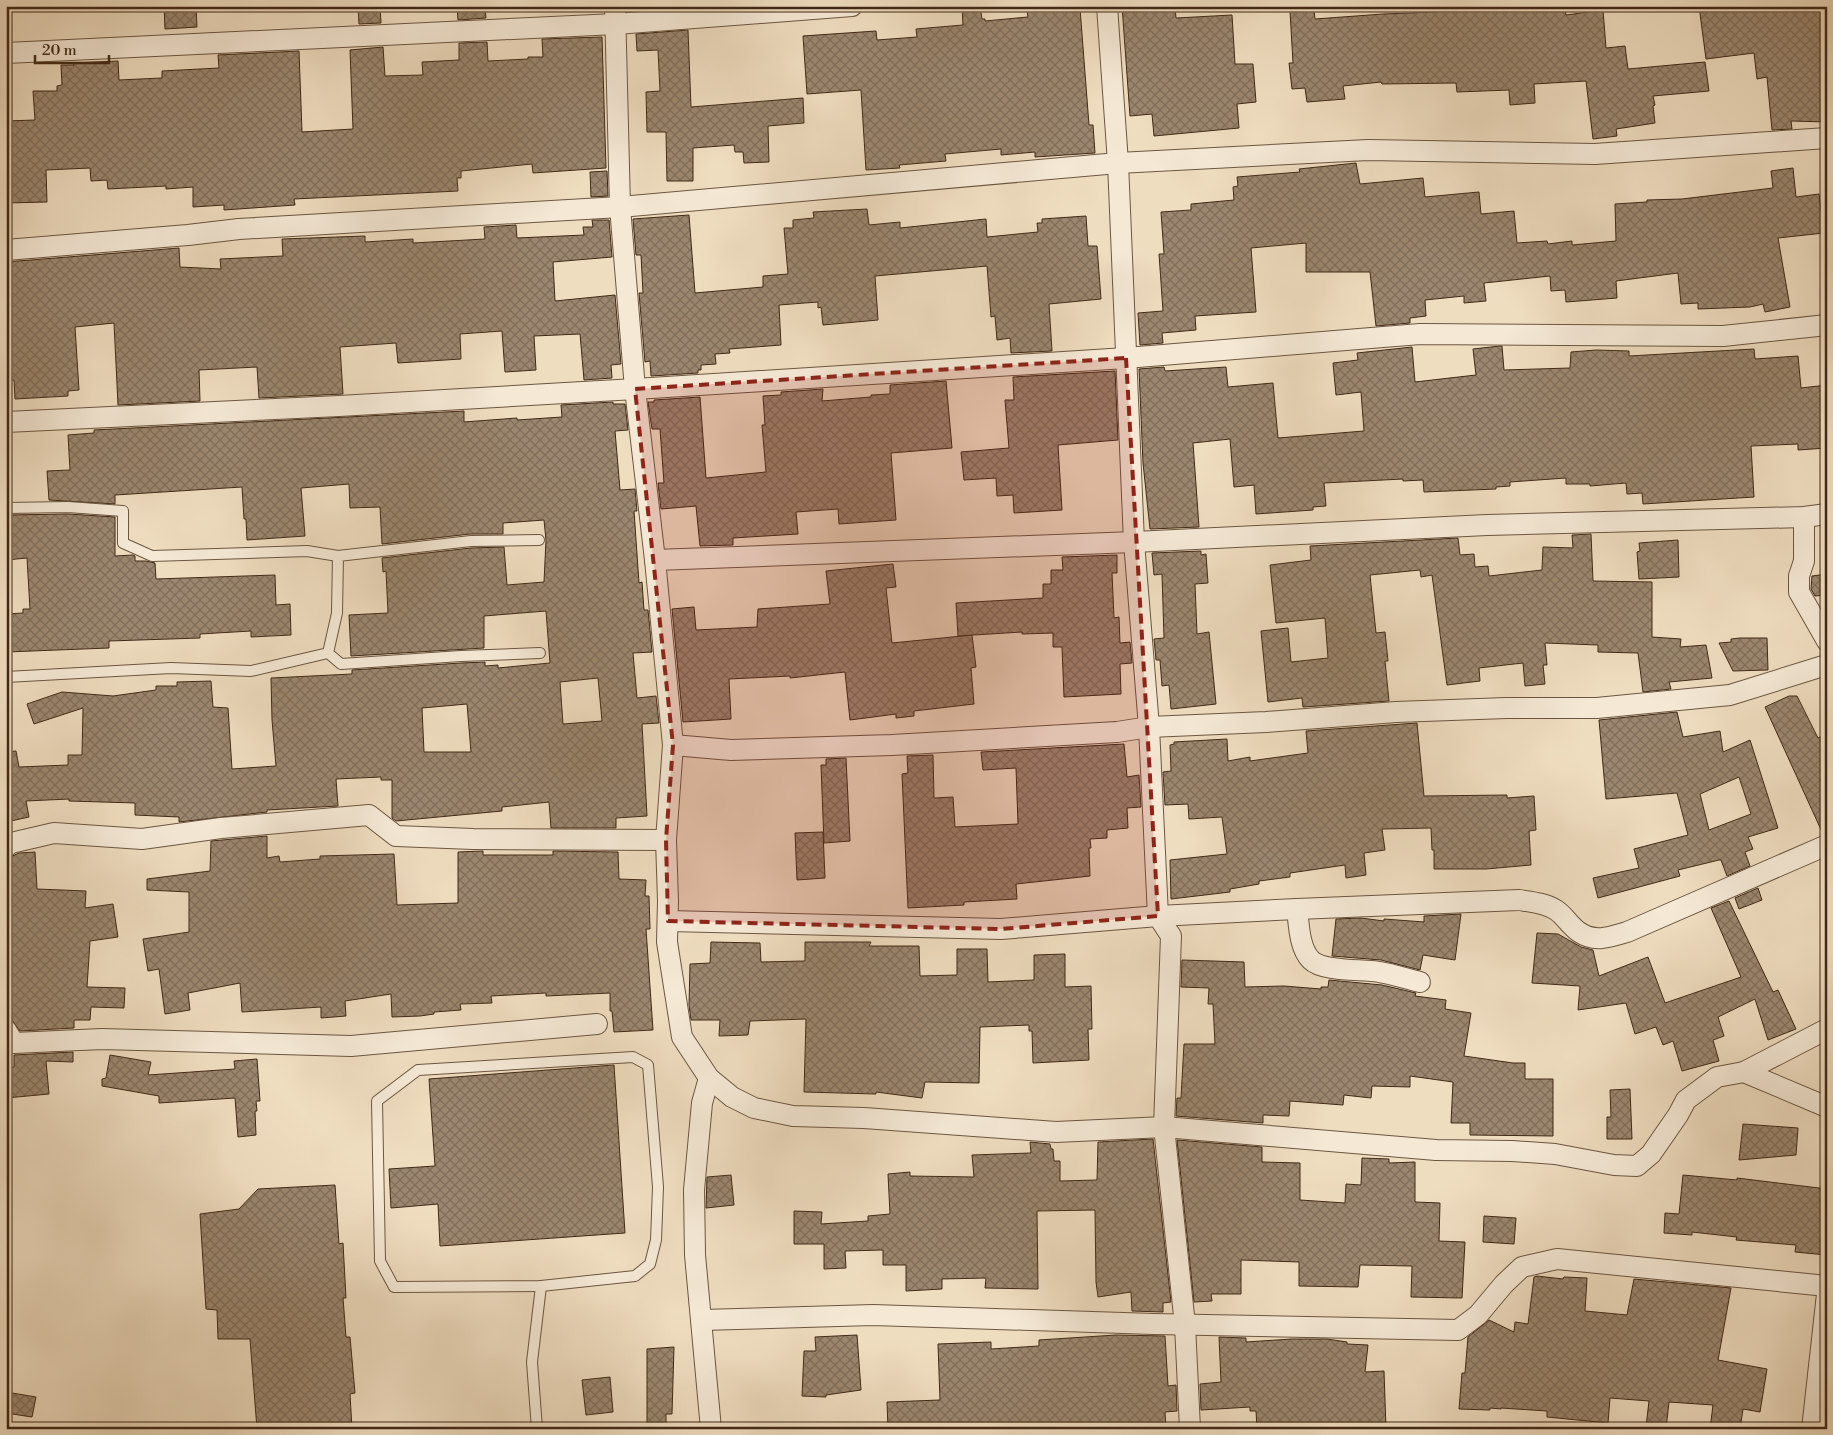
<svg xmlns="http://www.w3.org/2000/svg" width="1833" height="1435" font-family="'Libre Bodoni',serif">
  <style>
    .building { fill: url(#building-cross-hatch); stroke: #412917; fill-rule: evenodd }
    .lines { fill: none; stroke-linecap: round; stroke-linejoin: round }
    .lane-casing { stroke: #6c5641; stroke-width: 12 }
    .street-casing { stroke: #6c5641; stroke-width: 22 }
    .lane { stroke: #f5e9d6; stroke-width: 10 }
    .street { stroke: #f5e9d6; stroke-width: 20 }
    .marked { fill: #8f2418; fill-opacity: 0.2; stroke: #8f2418; stroke-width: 4; stroke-dasharray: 10 6; stroke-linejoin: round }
  </style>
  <defs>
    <pattern id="building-cross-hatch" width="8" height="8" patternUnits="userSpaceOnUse" patternTransform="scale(1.25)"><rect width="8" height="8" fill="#9b876f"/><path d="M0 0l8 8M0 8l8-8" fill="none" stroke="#806e5a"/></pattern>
  </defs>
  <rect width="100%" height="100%" fill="#efddc0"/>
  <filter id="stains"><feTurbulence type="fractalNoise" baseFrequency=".004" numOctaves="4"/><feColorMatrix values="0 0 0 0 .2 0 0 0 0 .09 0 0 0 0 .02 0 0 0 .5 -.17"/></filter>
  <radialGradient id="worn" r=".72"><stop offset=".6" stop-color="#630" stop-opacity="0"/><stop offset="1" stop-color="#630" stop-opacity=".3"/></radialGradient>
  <g class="building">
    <path d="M164,6H196L197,27L165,29Z"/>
    <path d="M358,6H380L381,23L359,24Z"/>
    <path d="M457,6H485L486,18L458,20Z"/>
    <path d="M980,6L982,19H985V21L1028,17L1027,11L1080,8L1089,125H1093L1095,153L1035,157V152L1001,155V149L945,154L946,161L899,165L900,168L866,170L861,90L807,94L803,36L876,31L877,40L917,37L916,29L963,25L962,7Z"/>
    <path d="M1122,6H1175L1176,18L1232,15L1235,64H1253L1256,102L1237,104L1239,128L1154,136L1152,114L1130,116Z"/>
    <path d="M1489,6H1565L1566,15L1603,10L1606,48L1625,46L1628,69L1705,62L1709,91L1653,96L1655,105L1653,106L1655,123L1616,129L1617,136L1593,139L1586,81L1534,84L1535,103L1510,105L1509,90L1457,92L1456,83L1382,84L1381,82L1343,86L1345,99L1307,102L1305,88L1292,89L1289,63H1293L1290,11L1314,10L1315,19L1383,14L1435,12V10H1490Z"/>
    <path d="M1699,6H1827V122L1791,121L1792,129L1772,130L1767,77L1757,79L1754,53L1706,59Z"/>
    <path d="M688,30L691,107L803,98L804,123L768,126L769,162L744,163L743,152H735L734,145L693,148V181H667L666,132H647L646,92L660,91L658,50L637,51L636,34Z"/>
    <path d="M602,37L606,168L533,173L532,164L461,171V178H457L458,191L294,199L295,205L224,210V205L193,207V187L166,189V186L108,189L107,180L91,181L90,168L46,170L47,202L6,203V121L35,120L33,91H57V86L62,85L61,65H74L73,63L118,61L119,80L162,78V71L219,68L218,55L299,51L302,132L353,129L350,50L383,47L385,76L423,75L422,62L459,60V43L487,42L488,61L528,59V57H543L542,39Z"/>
    <path d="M1356,163L1360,184L1423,178L1425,197L1479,192L1481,214L1514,211L1517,243L1547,241L1548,244L1572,241V245L1616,241L1615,204L1647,202V200L1682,199L1773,188L1771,171L1793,168L1796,197L1819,194L1824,233L1778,238L1790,307L1765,312L1763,304L1750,307L1698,309V303L1681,304L1678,273L1616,281L1617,298L1566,302L1565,290L1551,291L1550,276L1484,283L1486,301L1464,303V296L1425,300L1426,316L1410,318V323L1376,326L1370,272H1306V243L1251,248L1256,312L1195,316L1196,330L1162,333L1163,343L1140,345L1138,313L1163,311L1159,254H1164L1161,212L1191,210V204L1234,200L1233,187L1238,186L1237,177L1300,172L1299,169Z"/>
    <path d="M607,171L608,196L591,197L590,172Z"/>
    <path d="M867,209L869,225L900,222V228L986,219L987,237L1038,232L1037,223H1042V219L1086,216L1088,246H1097L1101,299L1049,304L1052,351L1011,353L1010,338L997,340L995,316L991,317L987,266L875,276L878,320L823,325L821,307L818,308V302L779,305L781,345L729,349L730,353L715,354L716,364L701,365V370H698V373L651,376L650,361L645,362L639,293H643L641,255H636L633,219L689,215L695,293L763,287V276L788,274L784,228H793V220L814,218L813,212Z"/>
    <path d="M592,220H609L612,257L553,262L555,301L615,295L621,364L611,365L612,378L584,380L580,334L534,336L536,370L505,372L502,331L460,334L461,359L398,363L396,343L340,347L343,394L259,398L257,367L199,370L200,401L118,405L114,323L75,327L79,390L68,391V396L15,399L14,380H9L6,345V262L179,248L180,267L221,269L220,259L283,256L282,239L365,236V242L413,239V243L485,239L484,227L516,225L517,238L584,235L583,227H593Z"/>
    <path d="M1500,346H1502L1504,370L1570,368L1571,352L1596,350L1629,351V356L1754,349L1755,359L1798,356L1801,388L1827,385V448L1798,450V444L1751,446L1754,497L1643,504L1642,493L1627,494L1626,483L1590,486V484H1566V478L1510,482V486L1496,487V489L1424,492L1423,480L1403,481V479L1324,483L1326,506L1313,507V510L1256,514L1254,485L1234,487L1230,439L1193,443L1199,527L1150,529L1143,463L1139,369L1164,367L1165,371L1226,367L1228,387L1273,383L1278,438L1364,431L1361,392L1336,395L1333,363L1358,360L1357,353L1412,347L1415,382L1476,375L1473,349Z"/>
    <path d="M1115,371L1118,440L1058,445L1062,510L1014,513L1013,495L997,496L996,478L964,480L961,452L1009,448L1005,400H1014L1013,377Z"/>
    <path d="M946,381L952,448L891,453L896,520L839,524L838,509L796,512L798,534L733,538V545L700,546L696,506L661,509L658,483H664L660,429H652L648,402H654V400L700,397L706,478L766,472L762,425H765L763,396L781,395V392L823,389L822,401L871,397V395L890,394V385Z"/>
    <path d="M613,402V404H625L628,430L615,431L620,490L635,489L637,511H634L639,583L642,582L644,610H648L652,652L633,653L637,698L656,696L659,723L642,724L647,816L616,818V828H551L549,802L502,807V811L396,821L392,818V780H381V777L336,779L338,806L267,810V812L179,822V817L135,815V803L69,801V799L26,801L29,817L6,822V752L16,751L19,767L68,765V755H82L83,708L34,724L27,704L62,692L113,696L156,690V686H177V682L211,681L213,707L228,708L232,769L276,766L272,720L271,678L352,674V670L461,663L485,662V666L498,665V668L550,663L546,611L484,616V648L351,656L349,615L388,613L386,571L383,572L382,558L471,548L504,547L507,585L544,582L546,540L544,520L503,523V534H470L382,544L380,507L350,508L349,484L301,488L305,536L247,540L246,519H244L242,487L115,495V504L49,500L47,471L70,470L68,435L94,433V430L464,411V422L517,418V420L562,417L561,405ZM598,678L602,721L563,724L560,682ZM467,704L471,752H424L422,708Z"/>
    <path d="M68,514L115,517V556L133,555L135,556V561H146L155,563L156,579L275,575L276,605L290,604L291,635L251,637V631L200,634V638L109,641V648L6,652V614L23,613V609H30L27,558L6,560V515Z"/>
    <path d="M1591,534L1593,581L1652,582V637L1681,639L1680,647L1706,645L1712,678L1669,682L1671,689L1643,692L1638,653L1598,652V645L1545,643L1547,665H1543L1545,684L1525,686L1523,663L1479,668L1480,681L1447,685L1432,575L1421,577L1420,570L1370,575L1376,633L1385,632L1388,661H1385L1389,701L1303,707L1302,698L1268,702L1261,631L1288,628L1291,662L1328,658L1325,618L1276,623L1270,565L1311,560L1310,546L1458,538L1460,555L1474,554L1475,567L1488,566L1489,576L1542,570L1543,547L1573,548L1572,535Z"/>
    <path d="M1678,540L1679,577L1639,579L1637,552L1640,551L1639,543Z"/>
    <path d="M1201,551V555L1206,554L1208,583L1195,584L1197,634L1209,632L1216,704L1171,709L1169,685L1162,686L1160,660H1156L1154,639L1164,638L1162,574L1154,575L1152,553Z"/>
    <path d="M1117,555V573H1112L1114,618L1119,617L1120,643L1130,642L1132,663L1120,664L1121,694L1064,697L1062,647H1053V633L1022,634V632L958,636L956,603L1043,598V584H1051V570H1063L1062,557Z"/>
    <path d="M893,564L896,587L886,588L892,643L972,635L976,667L971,668L974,704L914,711V716L896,718V714L850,720L845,672L790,678V676L729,679L731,719L683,722L672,609L694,607L696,630L757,627L758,609L830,604L826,571Z"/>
    <path d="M1827,574V595L1815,596L1811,589L1812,576Z"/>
    <path d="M1740,638H1767L1768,670L1733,671L1719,643L1731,642V639Z"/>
    <path d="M1789,696H1797L1818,738L1827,734V833L1823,834L1765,707Z"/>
    <path d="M1677,712L1683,737L1720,731L1723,752L1750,740L1778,828L1748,837L1753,849L1745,852L1750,866L1727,876L1721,860H1719L1678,870L1680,876L1598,898L1593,878L1639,868L1634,849L1688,835L1677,793L1606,799L1599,720ZM1739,777L1751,814L1709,830L1700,794Z"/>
    <path d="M1417,723L1424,796L1507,795V798L1534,796L1536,830L1529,831L1531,865L1486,869H1434V850H1432L1431,828L1382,829L1385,850L1364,853L1366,875L1346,878L1345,865L1290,873V877L1259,881V884L1230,889V892L1171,899L1170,860L1227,854L1222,817L1189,819L1188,804L1165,805L1163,772L1171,771L1170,745L1174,744V742L1227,739L1228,761L1250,757V761L1308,753L1306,731Z"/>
    <path d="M1124,744L1127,777L1139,775L1141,807L1127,808L1128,828L1107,830V838L1090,839L1091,848H1089L1090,876L1016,884L1017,899L964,902V905L908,908L902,774L908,773L907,756L933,755L934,798L953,797L955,827L1018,824L1016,768L983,770L981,752Z"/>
    <path d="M846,758L850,841L824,843L821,765H826V759Z"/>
    <path d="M823,832L825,878L797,880L795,833Z"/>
    <path d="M267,836V858L279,856L280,862L320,859V856L394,854L397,905L458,903V852L483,851V855H553V851L618,852L619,879L646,880L645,896H649L650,929H646L653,1030L614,1032L612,1011H610V993L546,996V993L491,996L492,1003L460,1004L461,1010L434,1012V1014L420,1016L392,1017L391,994L345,1001L346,1016L321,1018V1007L242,1012L240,983L188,993L190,1010L165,1014L159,969L148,971L143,939L189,932V892L147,890V879L210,871L211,841Z"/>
    <path d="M35,852L37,889L86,891L85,908L113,904L118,937L90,941L87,987L125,988L124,1008L91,1007L90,1020H74V1028L20,1031L12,1020L6,859L19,853Z"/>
    <path d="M1758,888L1762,900L1739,909L1735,898Z"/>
    <path d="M1729,901L1773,992L1778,990L1796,1029L1768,1040L1755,999L1718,1017L1724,1036L1713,1040L1719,1061L1682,1071L1673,1041L1663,1045L1656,1027L1635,1034L1626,1003L1578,1010L1580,986L1532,983L1537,933L1558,934L1581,947L1593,950L1599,976L1648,957L1665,1003L1741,977L1711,908Z"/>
    <path d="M1461,914L1455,960L1423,955L1420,970L1381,960L1332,956L1336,919L1361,918L1384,921V919L1424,922V916Z"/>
    <path d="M711,942L760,943L761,962L805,961V942H871L869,946H919L920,976L957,975V949H987L988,982L1034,980V955L1065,954V987L1091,986L1092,1029H1088L1089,1060L1033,1063L1032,1031H1029V1025L980,1027L979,1083L925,1082L922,1098L876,1092V1094L804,1092L806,1019L750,1021L748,1035L719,1036L720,1020H691L689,1005L690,964L710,963Z"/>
    <path d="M1182,960L1244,962L1245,987L1284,986L1321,989V987H1328L1329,980L1382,985L1416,993L1415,996L1446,1000L1445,1009L1471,1013L1464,1056L1513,1063H1525V1079H1553V1136L1470,1135V1123H1451L1453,1082L1410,1076V1087L1372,1086L1371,1098L1344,1095L1343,1105L1290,1101L1289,1116L1263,1115V1123L1176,1116L1177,1098H1181L1184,1044H1215L1213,1004H1208L1209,988L1181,987Z"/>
    <path d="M73,1052V1062L46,1061L49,1094L6,1098V1068L14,1067V1055Z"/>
    <path d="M110,1055L151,1062L148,1075L235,1069L234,1061L257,1059L260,1101H256L257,1111H255L256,1135L238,1137L235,1098L159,1103V1096L102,1086V1079L106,1078Z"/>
    <path d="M614,1065L625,1233L440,1246L438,1204L391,1208L389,1169L435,1166L429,1079Z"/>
    <path d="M1630,1089L1632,1139H1607V1117H1611L1610,1090Z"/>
    <path d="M1743,1124L1798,1128L1796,1155L1739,1160Z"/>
    <path d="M1153,1139L1171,1302L1163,1303V1312L1132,1311L1131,1292L1098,1297L1096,1282L1095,1210L1037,1211L1038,1289L985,1288L986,1278L942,1279V1289L906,1291V1265H883V1250L845,1251L846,1268L824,1269V1244H794V1211L822,1212L821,1224L868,1221V1216L890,1214L888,1174L910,1172V1176L974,1177L972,1155L1031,1153L1030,1142L1050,1144L1051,1149H1053L1054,1161H1060V1181L1097,1180L1098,1142Z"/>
    <path d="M1177,1140L1262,1147V1162L1300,1163V1200L1345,1203L1346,1184L1361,1185L1362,1158L1389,1159V1163L1415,1162V1202L1440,1203L1439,1241L1465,1242L1462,1298L1411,1297L1412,1266L1360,1265L1358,1287L1299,1286V1262L1241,1260V1294H1211L1212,1301L1194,1302Z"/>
    <path d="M731,1175L734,1205L706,1208L707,1177Z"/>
    <path d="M1683,1175L1737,1180V1178L1827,1189V1255L1795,1252L1796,1245L1736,1240L1737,1237L1692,1232V1235L1664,1233L1665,1213L1679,1214Z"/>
    <path d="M335,1185L339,1244L343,1243L346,1298H343L346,1337H350L355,1393L350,1394L352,1429H257L250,1339H218L217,1310L206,1309L200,1214L239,1209L258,1189Z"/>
    <path d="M1484,1216L1516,1218L1514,1244L1483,1242Z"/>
    <path d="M1537,1276L1563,1279L1564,1277L1587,1278L1585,1311L1627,1315L1634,1279L1731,1288L1718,1360L1767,1369L1760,1412L1743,1409L1740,1429H1710L1713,1405L1669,1402L1666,1429H1656L1646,1427L1649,1401L1610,1398L1608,1423L1547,1417V1411L1501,1408V1409L1490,1408V1410L1459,1409L1462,1373H1465L1468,1337L1489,1320L1514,1332L1515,1322L1528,1324L1534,1277Z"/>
    <path d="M857,1335L861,1390L826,1395V1397L802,1396L804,1351H816L815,1337Z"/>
    <path d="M1116,1335L1165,1336L1168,1386L1176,1385L1177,1411L1165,1412L1166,1429H888L887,1402L940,1400L938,1344L991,1342V1349L1039,1346V1340Z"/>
    <path d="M1219,1337L1246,1338V1342L1292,1339H1327L1347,1342V1344L1368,1345L1365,1372L1384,1371L1386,1429H1257L1256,1411H1250V1407L1201,1410L1200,1384L1221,1382Z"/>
    <path d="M674,1347L672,1414H666V1429H647V1349Z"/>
    <path d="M610,1377L613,1412L586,1415L582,1380Z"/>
    <path d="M6,1392L36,1397L32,1417L6,1413Z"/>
  </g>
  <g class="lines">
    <g class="lane-casing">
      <g id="lane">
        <path d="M6,508L68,507L123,511V543L152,556L307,551L338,556"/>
        <path d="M328,653L341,664L461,656L540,653"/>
        <path d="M6,677L171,668L251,671L328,653L337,613L338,556L471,541L539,540"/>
        <path d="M633,1057L648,1065L658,1187L656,1240L650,1264L635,1276L541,1286L394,1287L380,1261L377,1101L418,1070Z"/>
        <path d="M537,1429L532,1362L541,1286"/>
      </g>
    </g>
    <g class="street-casing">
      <g id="street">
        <path d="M615,6L620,207L635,389L655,560L673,745L666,840L668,901L667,942L682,1037L709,1078L732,1097L754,1108L793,1116L864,1118L1056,1132L1164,1127L1436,1150L1512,1151L1555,1154L1614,1165L1637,1166L1651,1154L1678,1115L1686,1100L1717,1077L1744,1072L1827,1029"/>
        <path d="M1107,6L1118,163L1134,542L1149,727L1158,916L1171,936L1164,1127L1185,1325L1190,1429"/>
        <path d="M6,53L616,24L852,6"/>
        <path d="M6,250L188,235L239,229L620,207L1118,163L1368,150L1595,154L1827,138"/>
        <path d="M6,422L339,406L635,389L1126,358L1420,334L1723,336L1827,325"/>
        <path d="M1804,517V561L1799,576V592L1827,641"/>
        <path d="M655,560L1134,542L1487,525L1804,517L1827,514"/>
        <path d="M673,745L731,750L892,745L1117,732L1149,727L1266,722L1396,712L1506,708H1597L1658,702L1730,695L1823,666"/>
        <path d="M6,847L11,843L54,833L142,839L221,828L369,815L396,836L473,839L666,840"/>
        <path d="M1297,909C1299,924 1299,948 1311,960C1323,972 1362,969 1379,972C1393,974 1407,979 1420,982"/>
        <path d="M668,921L1001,929L1158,916L1297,909L1519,900C1532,902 1545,903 1556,910C1565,916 1570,926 1579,932C1595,943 1610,937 1627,932L1827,845"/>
        <path d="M6,1030L14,1043L102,1039L351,1046L597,1024"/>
        <path d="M1744,1072L1827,1107"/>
        <path d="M709,1078L702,1103L694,1190L695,1255L711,1429"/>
        <path d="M702,1320L873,1315L1154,1324L1458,1330L1478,1315L1504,1284L1522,1267L1557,1259L1827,1286"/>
        <path d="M1812,1429L1827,1294"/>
      </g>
    </g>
    <use href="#lane" class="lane"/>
    <use href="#street" class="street"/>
  </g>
  <path class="marked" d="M1126,358L1158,916L1001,929L668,921L666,840L673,745L635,389Z"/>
  <rect width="1833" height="1435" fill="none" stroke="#efddc0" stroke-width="25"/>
  <rect x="8" y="8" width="1818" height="1420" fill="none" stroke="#412917" stroke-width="2.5"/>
  <rect x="12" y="12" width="1808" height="1410" fill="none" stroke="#412917"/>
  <path d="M35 55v8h74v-8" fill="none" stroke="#412917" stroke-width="2.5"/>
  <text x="42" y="55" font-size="15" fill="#412917" stroke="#f5e9d6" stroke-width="4" paint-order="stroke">20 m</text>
  <rect width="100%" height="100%" filter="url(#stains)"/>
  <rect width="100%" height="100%" fill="url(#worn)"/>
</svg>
